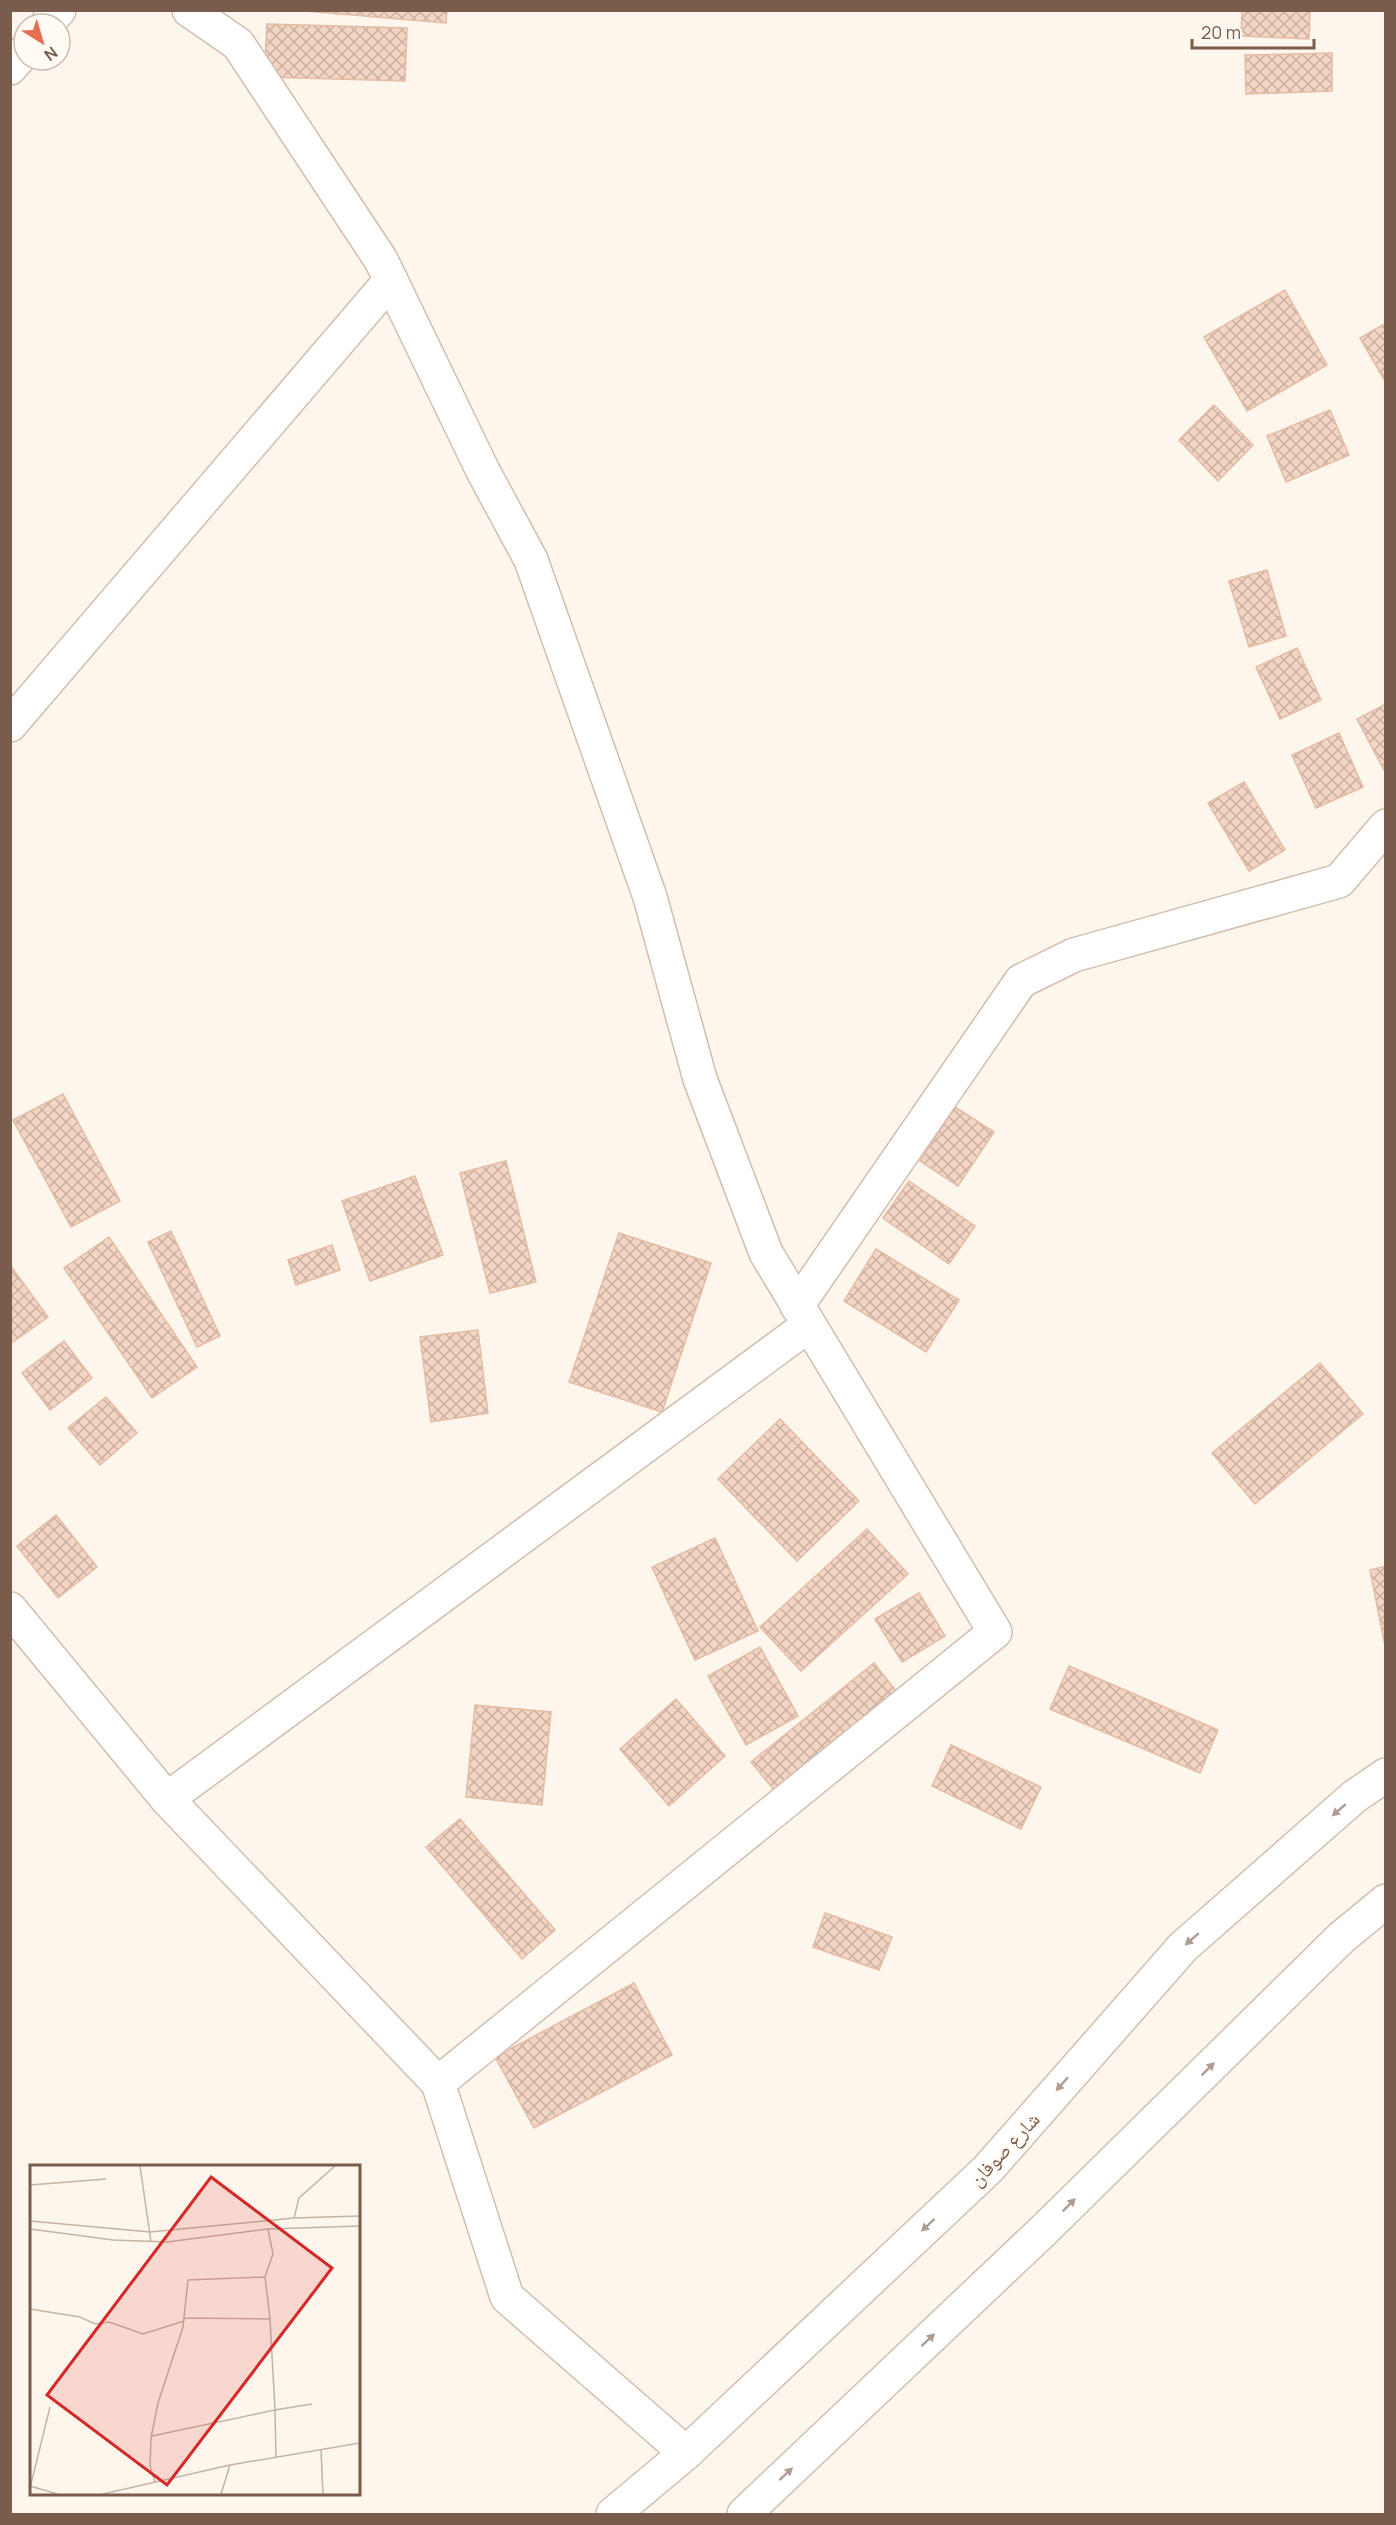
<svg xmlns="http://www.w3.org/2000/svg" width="1396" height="2525" font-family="Manrope,'Noto Naskh Arabic',sans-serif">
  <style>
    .building { fill: url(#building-cross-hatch); stroke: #e6bba3; stroke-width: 1.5 }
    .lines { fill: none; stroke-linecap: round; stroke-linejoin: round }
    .minor-casing { stroke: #d1beb0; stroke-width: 36 }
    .minor { stroke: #fff; stroke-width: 33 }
    .oneway { fill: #af9d94 }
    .labels { text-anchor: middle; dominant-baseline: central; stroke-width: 5; stroke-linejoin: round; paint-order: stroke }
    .street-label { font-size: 20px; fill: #7a5c4d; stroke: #fffaf3 }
    .inset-road { fill: none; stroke: #c5b3a7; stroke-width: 1.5 }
    .view { fill: #d62828; fill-opacity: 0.15; stroke: #d62828; stroke-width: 3 }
    .inset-edge { fill: none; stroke: #7a5c4d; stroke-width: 3 }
  </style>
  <defs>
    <pattern id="building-cross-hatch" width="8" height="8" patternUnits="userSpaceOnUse" patternTransform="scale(1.5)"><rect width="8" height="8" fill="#f3d5c3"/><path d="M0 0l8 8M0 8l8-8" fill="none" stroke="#cab0a1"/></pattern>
  </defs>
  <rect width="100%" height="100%" fill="#fdf6ec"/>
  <g class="building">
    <path d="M293,10H447L446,23Z"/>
    <path d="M1242,10H1310L1309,39L1241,36Z"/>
    <path d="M267,24L407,28L405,81L264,77Z"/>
    <path d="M1332,53V91L1246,94L1245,55Z"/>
    <path d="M1285,290L1327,365L1247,411L1204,337Z"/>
    <path d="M1386,323V383L1360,338Z"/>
    <path d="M1214,405L1253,445L1218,481L1179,440Z"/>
    <path d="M1330,410L1349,455L1286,482L1267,436Z"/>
    <path d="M1267,570L1286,636L1249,647L1229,581Z"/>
    <path d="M1297,648L1321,700L1280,719L1256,667Z"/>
    <path d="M1386,704V774L1357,719Z"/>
    <path d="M1339,733L1363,787L1316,808L1292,755Z"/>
    <path d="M1244,782L1285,850L1249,871L1208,803Z"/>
    <path d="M63,1094L120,1201L71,1227L13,1120Z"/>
    <path d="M955,1107L994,1132L958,1186L920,1161Z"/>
    <path d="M506,1161L536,1282L490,1293L460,1173Z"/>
    <path d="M415,1176L443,1255L370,1281L342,1201Z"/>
    <path d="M909,1181L975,1226L949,1264L883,1218Z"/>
    <path d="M171,1231L220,1336L197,1347L148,1242Z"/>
    <path d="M619,1233L711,1263L662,1412L569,1382Z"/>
    <path d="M109,1237L197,1367L152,1398L64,1268Z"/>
    <path d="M332,1245L340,1270L296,1285L288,1260Z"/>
    <path d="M876,1249L959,1300L926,1352L844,1301Z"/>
    <path d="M10,1265L48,1317L10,1344Z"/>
    <path d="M478,1330L488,1413L431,1422L420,1337Z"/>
    <path d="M64,1341L92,1378L50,1410L22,1373Z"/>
    <path d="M1320,1363L1363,1414L1255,1504L1212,1453Z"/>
    <path d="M106,1397L137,1433L100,1465L68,1428Z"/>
    <path d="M780,1419L859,1501L797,1561L718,1479Z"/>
    <path d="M56,1515L97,1567L58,1598L17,1546Z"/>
    <path d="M867,1529L908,1574L801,1671L760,1627Z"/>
    <path d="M715,1538L758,1631L695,1660L652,1567Z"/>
    <path d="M1386,1566V1651L1370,1570Z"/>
    <path d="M919,1593L945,1636L902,1662L875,1619Z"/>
    <path d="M760,1647L798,1716L746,1745L708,1676Z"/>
    <path d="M874,1663L896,1691L774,1790L751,1762Z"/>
    <path d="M1069,1666L1218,1730L1200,1773L1050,1709Z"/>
    <path d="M676,1699L725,1756L669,1806L620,1749Z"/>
    <path d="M475,1705L551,1712L542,1805L466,1797Z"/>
    <path d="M951,1745L1041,1787L1021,1829L932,1786Z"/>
    <path d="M460,1819L555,1930L522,1959L426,1847Z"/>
    <path d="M825,1913L892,1937L879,1970L813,1947Z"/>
    <path d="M634,1983L672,2055L534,2128L495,2057Z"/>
  </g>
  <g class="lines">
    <g class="minor-casing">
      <g id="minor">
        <path d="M189,10L238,44L381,260L483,471L531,560L650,897L700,1079L766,1253L995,1632L438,2083L507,2297L686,2453"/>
        <path d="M47,24L59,10"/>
        <path d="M10,68L24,52"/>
        <path d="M10,725L391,280"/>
        <path d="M797,1306L1021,981L1074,955L1339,881L1386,826"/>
        <path d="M10,1609L167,1799L809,1325"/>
        <path d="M167,1799L438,2083"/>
        <path d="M613,2514L686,2453L988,2169L1183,1947L1355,1796L1386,1775"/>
        <path d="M744,2514L1044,2230L1341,1938L1386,1901"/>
      </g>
    </g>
    <use href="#minor" class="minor"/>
  </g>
  <defs><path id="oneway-solid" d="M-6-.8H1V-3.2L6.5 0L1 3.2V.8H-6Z" transform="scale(1.5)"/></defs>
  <g class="oneway">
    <use href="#oneway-solid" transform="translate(1339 1810) rotate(139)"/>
    <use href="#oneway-solid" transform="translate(1192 1939) rotate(139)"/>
    <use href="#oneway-solid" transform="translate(1208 2069) rotate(-45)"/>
    <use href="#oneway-solid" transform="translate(1062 2084) rotate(131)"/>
    <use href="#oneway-solid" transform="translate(1069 2205) rotate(-45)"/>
    <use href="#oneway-solid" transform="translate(928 2225) rotate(137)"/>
    <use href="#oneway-solid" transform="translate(928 2340) rotate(-43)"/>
    <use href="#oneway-solid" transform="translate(786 2474) rotate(-43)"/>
  </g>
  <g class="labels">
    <g class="street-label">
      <text transform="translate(1004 2149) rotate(-47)">شارع صوفان</text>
    </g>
  </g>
  <g transform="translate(30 2165)">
    <rect width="330" height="330" fill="#fdf6ec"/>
    <path class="inset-road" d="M110,1L121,77M0,20L76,14M264,53L269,33L305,1M0,56L120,67L264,53L330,51M0,64L83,75L137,77L238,64L330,61M235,112L240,154M0,144L50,152L65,159L79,157L113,169L154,156M122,271L245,245L240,154L154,153M291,285L293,329M246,292L245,245L282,239M125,317L120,301L121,273L128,238L153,162L158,115L235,112L243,89L238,64M0,321L27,329M0,323L20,242M73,329L200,300L330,278M191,329L200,300"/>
    <path class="view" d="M181,12L302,103L137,320L17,230Z"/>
    <rect width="330" height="330" class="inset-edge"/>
  </g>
  <rect width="1396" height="2525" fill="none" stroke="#7a5c4d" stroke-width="24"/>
  <g transform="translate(42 42) rotate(143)"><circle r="28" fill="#fffaf3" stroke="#cabbb1" stroke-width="1.5"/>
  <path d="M0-4.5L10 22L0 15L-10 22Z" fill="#e76f51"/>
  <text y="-9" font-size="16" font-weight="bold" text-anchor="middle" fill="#7a5c4d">N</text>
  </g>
  <path d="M1192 39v9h122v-9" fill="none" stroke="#7a5c4d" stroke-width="3"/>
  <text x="1201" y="39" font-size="18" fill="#7a5c4d" stroke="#fffaf3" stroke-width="4.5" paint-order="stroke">20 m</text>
</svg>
